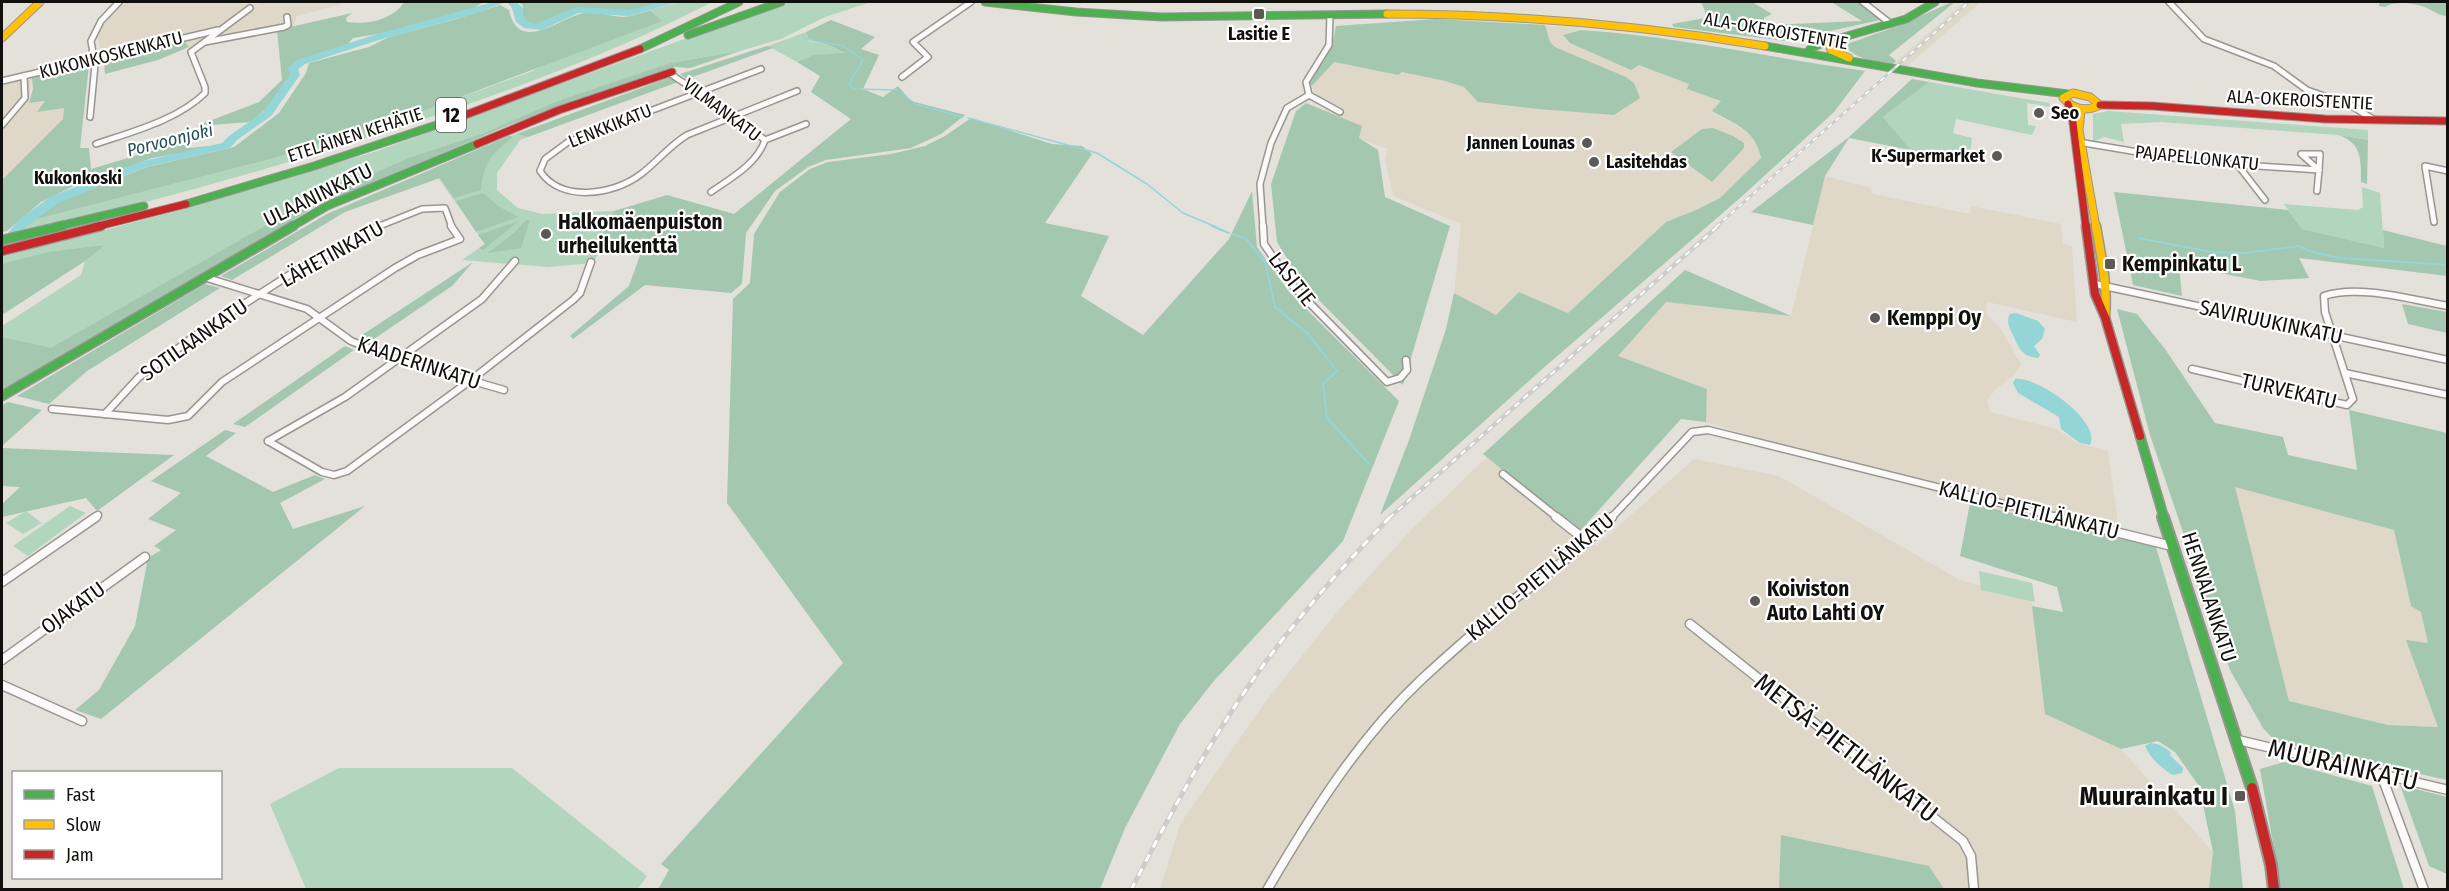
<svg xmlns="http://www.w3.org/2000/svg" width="2449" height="891" font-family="'Fira Sans Condensed',sans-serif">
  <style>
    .built { fill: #dfd8c9 }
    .green { fill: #b1d5bd }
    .forest { fill: #a3c7af; fill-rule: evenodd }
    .water { fill: #94d5d7 }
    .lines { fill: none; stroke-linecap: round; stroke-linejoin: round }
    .stream-far1 { stroke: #94d5d7; stroke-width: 1.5 }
    .stream { stroke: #94d5d7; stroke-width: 2 }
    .river { fill: #94d5d7; fill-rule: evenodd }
    .street-far2-casing { stroke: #999691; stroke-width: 8 }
    .street-far1-casing { stroke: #999691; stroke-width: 9 }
    .street-casing { stroke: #999691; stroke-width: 11 }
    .fast-far2-casing { stroke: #999691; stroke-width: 9 }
    .fast-far1-casing { stroke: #999691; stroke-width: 11 }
    .fast-casing { stroke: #999691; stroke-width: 14 }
    .slow-far1-casing { stroke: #999691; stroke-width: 9 }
    .slow-casing { stroke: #999691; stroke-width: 11 }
    .jam-far2-casing { stroke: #999691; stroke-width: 9 }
    .jam-far1-casing { stroke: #999691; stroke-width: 11 }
    .jam-casing { stroke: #999691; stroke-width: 14 }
    .street-far2 { stroke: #fbfaf9; stroke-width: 5 }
    .street-far1 { stroke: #fbfaf9; stroke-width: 6 }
    .street { stroke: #fbfaf9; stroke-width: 8 }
    .fast-far2 { stroke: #4caf50; stroke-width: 7 }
    .fast-far1 { stroke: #4caf50; stroke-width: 8 }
    .fast { stroke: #4caf50; stroke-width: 10 }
    .slow-far1 { stroke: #ffc107; stroke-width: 7 }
    .slow { stroke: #ffc107; stroke-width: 8 }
    .jam-far2 { stroke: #c62828; stroke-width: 7 }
    .jam-far1 { stroke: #c62828; stroke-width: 8 }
    .jam { stroke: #c62828; stroke-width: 10 }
    .rail-far2-casing { stroke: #cdcdcb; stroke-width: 3 }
    .rail-far1-casing { stroke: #cdcdcb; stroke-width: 4.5 }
    .rail-casing { stroke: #cdcdcb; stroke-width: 5 }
    .rail-far2 { stroke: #fff; stroke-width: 1.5; stroke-dasharray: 5; stroke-linecap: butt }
    .rail-far1 { stroke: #fff; stroke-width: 2; stroke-dasharray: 6; stroke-linecap: butt }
    .rail { stroke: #fff; stroke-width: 3; stroke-dasharray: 8; stroke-linecap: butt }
    .poi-dot { fill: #5c5954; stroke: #fff; stroke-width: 2 }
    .labels { text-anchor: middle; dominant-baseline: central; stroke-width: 4.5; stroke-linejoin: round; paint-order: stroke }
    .far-street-label { font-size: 18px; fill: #12100c; stroke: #fff }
    .far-poi-label { font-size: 18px; font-weight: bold; fill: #12100c; stroke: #fff; text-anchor: start }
    .far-water-label { font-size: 18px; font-style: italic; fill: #255053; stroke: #fff }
    .far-neighbourhood-label { font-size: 18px; font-weight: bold; fill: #12100c; stroke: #fff }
    .shield { fill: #fff; stroke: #595855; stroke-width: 1.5 }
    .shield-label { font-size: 20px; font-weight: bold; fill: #12100c }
    .street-label { font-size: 21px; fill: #12100c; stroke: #fff }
    .poi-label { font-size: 21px; font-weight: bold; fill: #12100c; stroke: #fff; text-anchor: start }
    .near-street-label { font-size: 26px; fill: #12100c; stroke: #fff }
    .near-poi-label { font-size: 26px; font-weight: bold; fill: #12100c; stroke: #fff; text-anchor: end }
  </style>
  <rect width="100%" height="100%" fill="#e4e1da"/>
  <g class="built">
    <path d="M124,2H243L242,4H258L262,2H340V5L297,16L293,27L189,47L178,35L101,53L97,33Z"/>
    <path d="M1964,2H1981L1906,67L1892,65Z"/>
    <path d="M1544,26L1582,28L1563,35L1570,43L1631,69L1639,65L1690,84L1688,89L1721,101L1712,112L1748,132L1757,142L1761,158L1720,198L1696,210L1666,222L1568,313L1519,292L1496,315L1454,293L1461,224L1393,196L1385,159L1388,149L1359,138L1361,126L1324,110L1332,106L1315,93L1312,86L1333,62L1398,75L1401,72L1445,81L1464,87L1478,102L1614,115L1606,68L1556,48L1550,42Z"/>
    <path d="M32,78L29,103L46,101L38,112L64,108L63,120L2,180V85Z"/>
    <path d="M1825,176L1869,187L1873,194L1970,214L1971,206L2061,224L2063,244L2072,246L2077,322L1987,302L1986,314L2001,329L2021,364L2014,375L1996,389L1987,400L1990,412L2057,429L2077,443L2108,451L2120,537L1970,503L1706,422L1707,389L1617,356L1666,302L1791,316Z"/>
    <path d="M1487,457L1596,546L1694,459L1779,476L1960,580L2031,599L2045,714L2121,749L2213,852L2209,890H1160L1180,824L1266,701L1342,606L1412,529Z"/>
    <path d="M2234,486L2394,530L2411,605L2421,612L2429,644L2407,641L2438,727L2388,725L2289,701Z"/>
  </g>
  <g class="green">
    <path d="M679,2H712C612,54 505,93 397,128C272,169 146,204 18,234L29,221L275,158L418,113L530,72L650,12L625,17Z"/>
    <path d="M786,2H871L825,17L781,39L740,51L670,63L557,101L484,133L408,158L289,212L51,349L2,337V326L81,275L85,261L104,245L2,264V257L188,208L377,151Z"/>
    <path d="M806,32L809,41L829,45L846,54L813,55L797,62L768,46Z"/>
    <path d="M1929,82L2049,103L2051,107L2027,103L2028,125L2036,126L2032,135L1956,119L1953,133L1972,138L1969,162L1911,150L1883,117Z"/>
    <path d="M2108,111L2368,130V140L2338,135L2161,122L2121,124L2124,142L2104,137L2093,142V114Z"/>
    <path d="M516,134L528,137L520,140L497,173V190L518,208L542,214L614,211L609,219L594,263L548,267L462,260L485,244L432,169Z"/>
    <path d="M2362,187L2380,193L2384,248L2302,229L2284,204L2358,210L2363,207Z"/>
    <path d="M70,506L86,513L28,556L13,546Z"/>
    <path d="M26,511L42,523L23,534L6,523Z"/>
    <path d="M1979,571L2032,583L2035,602L1981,590Z"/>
    <path d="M339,768H512L647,876L637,890L306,889L270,804Z"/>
  </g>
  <g class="forest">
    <path d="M404,2H483L471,10L384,33L353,38L347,45L298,61L288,68L291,75L268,107L251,122L196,126L259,102L282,80L277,30L352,13L346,18L347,22C366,25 393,20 404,2Z"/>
    <path d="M518,2H669L632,11L576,9L537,27C526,24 520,17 523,5Z"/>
    <path d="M1701,2H1752L1772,14L1764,18V25L1862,21L1831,2H1859L1880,20L1785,41L1674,27L1672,24L1705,18V11Z"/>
    <path d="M1952,2H1955L1889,55L1896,61L1892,65C1874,61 1856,60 1844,45L1898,26Z"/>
    <path d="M2379,2H2447V16C2439,16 2436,12 2429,9C2418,3 2395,0 2385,7L2379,6Z"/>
    <path d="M500,5L509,10C519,56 561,16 585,13C597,12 610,16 622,17C631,17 641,13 650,11L662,21L418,113L275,158L29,221L59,202L147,167L234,147L279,113L306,73L309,63L369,47L389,37L457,19Z"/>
    <path d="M1436,19L1545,25L1550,42L1555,47L1626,77L1634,83L1640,98L1614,115L1538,109L1478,102L1464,87L1445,81L1402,72L1398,75L1334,62L1312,86L1309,82L1332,46L1336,26Z"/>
    <path d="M831,20L875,37L861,49L879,55L863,89L883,97L898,86L911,101L965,115L941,134L911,148L826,160L808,167L775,191L746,233L742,284L731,293L645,285L573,339L570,336L629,286L642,250L597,255L609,219L614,211L667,195L734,214L851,119L811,92L820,76L797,62L813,55L845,53L829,45L809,40L806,32Z"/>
    <path d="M1581,30C1676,36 1770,58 1865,71L1834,112L1740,198L1540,371L1380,515L1409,440L1446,329L1454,293L1496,315L1519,292L1568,313L1666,222L1696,210L1720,198L1761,158C1755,129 1736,125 1712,111L1721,101L1687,89L1689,84L1639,65L1631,70L1570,43L1563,35Z"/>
    <path d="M183,40L189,47L158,60L105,74L104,61Z"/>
    <path d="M767,46L773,48L687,79L680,74Z"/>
    <path d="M740,51L690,68L675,67L509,125L313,208L2,391V337L51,348L289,212L408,158L484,133L557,101L670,63Z"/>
    <path d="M86,64L89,65L80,148H89L91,169L151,151L167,143L180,142L190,148L208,146L199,150L152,158L72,187L41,202L7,231L2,232V180L63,119L64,108L37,112L45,101L29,103L33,89L32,78Z"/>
    <path d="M671,77L678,82L528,137L516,134Z"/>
    <path d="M1912,79L1929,82L1883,117L1911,150L1849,138L1825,176L1813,225L1751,212L1849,137Z"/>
    <path d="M1306,103L1362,126L1359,138L1378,150L1385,197L1450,226L1403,385L1302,283L1277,242L1271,184L1296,111Z"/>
    <path d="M971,118L1052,144L1082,146L1092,154L1045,223L1109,236L1081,296L1143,335L1229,239L1252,191L1257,247L1289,292L1399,401L1343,541L1213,682L1180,724L1125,828L1100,889H658L669,870L661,864L843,663L727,503L733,299L750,283L754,234L780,192L810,169L828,162L891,154L925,146L945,136Z"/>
    <path d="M1713,128L1733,136L1744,143V148L1712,182L1671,152L1702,129Z"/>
    <path d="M2338,135L2368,140L2367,184L2361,182C2361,159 2362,143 2338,135Z"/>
    <path d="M509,136L513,137C491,155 484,161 481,190L454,198L440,178L345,212L232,280L221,276L327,214Z"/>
    <path d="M2114,192L2288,210L2302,229L2384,248L2383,230L2447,246V276L2299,258L2309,278L2261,281L2179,265L2182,296L2133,285Z"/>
    <path d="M483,193L498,206L518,217L476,232L456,201Z"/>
    <path d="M526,220H530L521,248L488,253L515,232Z"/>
    <path d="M519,221L483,250L479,248L485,244L478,235Z"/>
    <path d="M105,245L85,261L2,315V264L49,252Z"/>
    <path d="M473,262L452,286L368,343L359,337Z"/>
    <path d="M1685,270L1791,316L1666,302L1618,356L1707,389L1706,422L1681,419L1579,532L1483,454Z"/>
    <path d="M205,284L220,288L87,371L49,404L17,396Z"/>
    <path d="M2402,304L2447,312V333L2408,324Z"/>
    <path d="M2117,309L2137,314L2165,349L2215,423L2283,437L2288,455L2357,470L2349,410L2447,433V780L2276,742L2263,728L2230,670L2150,435ZM2235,487L2394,530L2411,606L2421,612L2428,643L2406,640L2438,727L2388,725L2289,701Z"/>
    <path d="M345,346L354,350L245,427L233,424Z"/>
    <path d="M8,402L42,410L2,446V405Z"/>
    <path d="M225,430L236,433L206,456L273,492L315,475L325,479L280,503L293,529L365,506L101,719L75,710L99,690L135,626L148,558L161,550L154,546L176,530L148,519L181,493L151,481Z"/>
    <path d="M2,448L174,455L97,511L86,498L2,517V504L20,487L2,486Z"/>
    <path d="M1970,503L2156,547L2235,811L2243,889H2209L2213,852L2199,786L2175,752L2158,741L2121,749L2045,714L2032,606L2063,612L2057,587L1960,556Z"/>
    <path d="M2284,762L2372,786L2404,889H2281L2260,769Z"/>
    <path d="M2400,785L2447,797V874L2429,866Z"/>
    <path d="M1781,835L1929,866L1944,889H1779Z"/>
  </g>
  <g class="water">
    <path d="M2016,313L2038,321L2045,329L2042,339L2034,346L2040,355L2038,358C2020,356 2019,347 2012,333C2009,326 2006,322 2010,314Z"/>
    <path d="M2015,379C2037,376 2102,421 2090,445L2080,443L2061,429L2059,417L2018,393L2013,383Z"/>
    <path d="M2150,743C2157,743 2166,747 2171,753L2170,755L2183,768L2182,773L2173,775C2162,769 2150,758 2145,746Z"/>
  </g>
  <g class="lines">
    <g class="stream-far1">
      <path d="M803,38L843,46L863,60L849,84L853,89L898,90L915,104L963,117"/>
      <path d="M968,118L1097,153L1147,184L1183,213L1216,227"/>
    </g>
    <g class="stream">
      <path d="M1212,226L1229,233"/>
      <path d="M1233,234L1246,239L1265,262L1275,307L1308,334L1337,371L1323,384L1327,418L1369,464"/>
      <path d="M2138,238L2212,252L2244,253L2299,246L2312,252L2341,258L2448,265"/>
    </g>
    <g class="river">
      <path d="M493,2H506L471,15L382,39L305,64L298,69L300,75L271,116L237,140L230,148L146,167L58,203L27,226L8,248H2V240L19,220L50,197L139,162L222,143L229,136L263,112L290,75L288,68L297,60L374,35Z"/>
      <path d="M507,2H516L522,7L524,19L535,24L577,7L629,10L663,2H677L629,16L578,13L542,30L524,28L516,22L512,8Z"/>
    </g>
    <g class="street-far2-casing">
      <g id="street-far2">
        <path d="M1863,2L1891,24"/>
        <path d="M2169,2L2204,39L2274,66L2307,90L2350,105L2373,119"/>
        <path d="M1330,15L1329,45L1306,82L1309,95L1340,112"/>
        <path d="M205,42L284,27L288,25L287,17"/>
        <path d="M761,69L568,142L545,159L540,171C561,203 614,195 641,174C657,162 669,146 687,135L797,91"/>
        <path d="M672,72V75L734,116L765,140C757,164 731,178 711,192"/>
        <path d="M902,77L928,57L913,42L971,2"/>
        <path d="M2,81L218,30"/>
        <path d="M90,117L95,65L91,41L101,21L119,2"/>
        <path d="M2,125L25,98L24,76"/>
        <path d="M765,140L806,124"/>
        <path d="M2078,142L2197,162L2319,170"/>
        <path d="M96,144C131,132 178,120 205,93V87L191,52L250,8"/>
        <path d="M2301,154H2320L2319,170Z"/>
        <path d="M2237,164L2265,200"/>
        <path d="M2317,191L2319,170"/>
        <path d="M2434,222L2425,166L2448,171"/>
        <path d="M377,227L422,209L445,208L452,227"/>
        <path d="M1263,227L1260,184L1271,143L1287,108L1309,95"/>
      </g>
    </g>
    <g class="street-far1-casing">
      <g id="street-far1">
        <path d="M1263,226L1264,244L1292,285L1387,382L1400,378L1407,370L1406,360"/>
        <path d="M204,277L307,309L351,341L397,359L504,390"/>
        <path d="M2095,284L2448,360"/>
        <path d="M2192,369L2347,405L2353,399L2325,312L2324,296C2358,284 2413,300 2448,306"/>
        <path d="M2345,373L2448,395"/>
        <path d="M52,409L105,414"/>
        <path d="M105,414L168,420L188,416L222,382L395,268L418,255L460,239L451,226"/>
        <path d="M105,414L139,377L202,331L294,272L380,226"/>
        <path d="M268,441L322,472L334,475L347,471L471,380L573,300L580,293L591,262"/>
        <path d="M268,441L345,397L482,299L515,261"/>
        <path d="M1503,474L1558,518"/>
        <path d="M94,518L98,515"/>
        <path d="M1611,518L1692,432L1708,430L2061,518"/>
      </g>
    </g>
    <g class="street-casing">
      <g id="street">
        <path d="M1556,517L1588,542"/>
        <path d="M2055,517L2172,546"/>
        <path d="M2,582L96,517"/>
        <path d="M1690,624L1963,841L1971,856L1974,890"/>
        <path d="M2,660L145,557"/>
        <path d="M2,685L82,721"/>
        <path d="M2238,740L2448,790"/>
        <path d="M2381,774L2424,890"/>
        <path d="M1267,890C1311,815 1358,739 1422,679C1450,653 1479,628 1508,604C1544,576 1581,550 1612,517"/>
      </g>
    </g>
    <g class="fast-far2-casing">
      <g id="fast-far2">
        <path d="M985,2L1076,12L1161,17L1387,14"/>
        <path d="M688,35L781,2"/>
        <path d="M1765,46L1977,83L2068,94"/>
        <path d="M640,49L739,2"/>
        <path d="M1807,53L1811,48L1823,43L1906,19L1935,2"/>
        <path d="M186,204L314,166L460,117"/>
        <path d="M55,227L144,206"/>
        <path d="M291,227L327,206L477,144"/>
      </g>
    </g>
    <g class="fast-far1-casing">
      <g id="fast-far1">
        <path d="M2,240L62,226"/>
        <path d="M2,396L293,226"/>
        <path d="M2140,436L2164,518"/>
      </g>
    </g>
    <g class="fast-casing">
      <path id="fast" d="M2163,517L2252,788"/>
    </g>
    <g class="slow-far1-casing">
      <g id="slow-far1">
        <path d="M1387,14C1514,14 1639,25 1765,46"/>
        <path d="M2,38L40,2"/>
        <path d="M1837,41L1829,45L1831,50L1849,58"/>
        <path d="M2073,93L2090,97L2100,105C2086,112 2074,110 2063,98Z"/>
        <path d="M2084,109L2081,111L2079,130L2096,227"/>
      </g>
    </g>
    <g class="slow-casing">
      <path id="slow" d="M2096,226C2101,256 2108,285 2105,315"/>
    </g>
    <g class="jam-far2-casing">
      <g id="jam-far2">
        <path d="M2068,104L2072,115L2086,227"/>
        <path d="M2100,105L2152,106L2325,119L2448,121"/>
        <path d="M460,117L640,49"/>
        <path d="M477,144L559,110L672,72"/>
        <path d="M95,227L186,204"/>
      </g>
    </g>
    <g class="jam-far1-casing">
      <g id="jam-far1">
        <path d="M2086,226L2095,294L2105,317L2140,436"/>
        <path d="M2,251L101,226"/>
      </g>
    </g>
    <g class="jam-casing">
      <path id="jam" d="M2252,788L2271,865L2274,890"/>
    </g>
    <use href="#street-far2" class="street-far2"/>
    <use href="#street-far1" class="street-far1"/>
    <use href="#street" class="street"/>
    <use href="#fast-far2" class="fast-far2"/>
    <use href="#fast-far1" class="fast-far1"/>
    <use href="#fast" class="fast"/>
    <use href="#slow-far1" class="slow-far1"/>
    <use href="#slow" class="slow"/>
    <use href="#jam-far2" class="jam-far2"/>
    <use href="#jam-far1" class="jam-far1"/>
    <use href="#jam" class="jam"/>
    <g class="rail-far2-casing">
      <path id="rail-far2" d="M1716,227L1969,2"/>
    </g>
    <g class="rail-far1-casing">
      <path id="rail-far1" d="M1389,518L1718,226"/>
    </g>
    <g class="rail-casing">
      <path id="rail" d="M1131,890C1168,818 1206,747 1252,681C1293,622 1341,568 1390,517"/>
    </g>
    <use href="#rail-far2" class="rail-far2"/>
    <use href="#rail-far1" class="rail-far1"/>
    <use href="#rail" class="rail"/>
  </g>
  <g class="poi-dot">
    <rect x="1253" y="8" width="12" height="12" rx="3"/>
    <circle cx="2039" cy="113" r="6"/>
    <circle cx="1587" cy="143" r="6"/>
    <circle cx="1997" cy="156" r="6"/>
    <circle cx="1594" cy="162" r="6"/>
    <circle cx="546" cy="234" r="6"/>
    <rect x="2104" y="258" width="12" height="12" rx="3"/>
    <circle cx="1875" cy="318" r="6"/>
    <circle cx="1755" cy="601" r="6"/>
    <rect x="2234" y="790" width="12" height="12" rx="3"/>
  </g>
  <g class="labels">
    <g class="far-street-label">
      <text transform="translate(1776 31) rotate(10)">ALA-OKEROISTENTIE</text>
      <text transform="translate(111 55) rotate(-14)">KUKONKOSKENKATU</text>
      <text transform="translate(2300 100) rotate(3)">ALA-OKEROISTENTIE</text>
      <text transform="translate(722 110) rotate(37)">VILMANKATU</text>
      <text transform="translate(610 126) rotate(-22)">LENKKIKATU</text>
      <text transform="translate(355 135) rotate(-18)">ETELÄINEN KEHÄTIE</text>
      <text transform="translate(2197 158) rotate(6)">PAJAPELLONKATU</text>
    </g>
    <g class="far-poi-label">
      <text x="1259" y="34" text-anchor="middle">Lasitie E</text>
      <text x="2051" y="113">Seo</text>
      <text x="1575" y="143" text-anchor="end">Jannen Lounas</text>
      <text x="1985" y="156" text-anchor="end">K-Supermarket</text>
      <text x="1606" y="162">Lasitehdas</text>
    </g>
    <g class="far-water-label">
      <text transform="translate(170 140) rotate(-14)">Porvoonjoki</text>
    </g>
    <g class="far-neighbourhood-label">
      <text x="78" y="178">Kukonkoski</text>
    </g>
    <rect class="shield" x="436" y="98" width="30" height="34" rx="4.5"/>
    <g class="shield-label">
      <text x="451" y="115">12</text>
    </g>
    <g class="street-label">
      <text transform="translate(318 195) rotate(-26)">ULAANINKATU</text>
      <text transform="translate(332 254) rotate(-29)">LÄHETINKATU</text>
      <text transform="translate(1292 279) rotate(52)">LASITIE</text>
      <text transform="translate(2271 322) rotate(12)">SAVIRUUKINKATU</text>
      <text transform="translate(194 340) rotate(-35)">SOTILAANKATU</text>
      <text transform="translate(419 363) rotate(18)">KAADERINKATU</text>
      <text transform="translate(2289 391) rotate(13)">TURVEKATU</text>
      <text transform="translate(2029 510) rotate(14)">KALLIO-PIETILÄNKATU</text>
      <text transform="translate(1540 577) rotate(-40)">KALLIO-PIETILÄNKATU</text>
      <text transform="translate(2209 597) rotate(72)">HENNALANKATU</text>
      <text transform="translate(73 608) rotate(-36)">OJAKATU</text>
    </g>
    <g class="poi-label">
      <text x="558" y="222">Halkomäenpuiston<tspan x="558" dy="24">urheilukenttä</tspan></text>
      <text x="2122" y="264">Kempinkatu L</text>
      <text x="1887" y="318">Kemppi Oy</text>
      <text x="1767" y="589">Koiviston<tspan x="1767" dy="24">Auto Lahti OY</tspan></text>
    </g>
    <g class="near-street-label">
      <text transform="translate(1846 748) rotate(38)">METSÄ-PIETILÄNKATU</text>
      <text transform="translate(2343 765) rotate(13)">MUURAINKATU</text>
    </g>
    <g class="near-poi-label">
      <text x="2228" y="796">Muurainkatu I</text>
    </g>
  </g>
  <rect width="2449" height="891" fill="none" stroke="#12100c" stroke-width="6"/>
  <rect x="12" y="771" width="210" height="108" fill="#ffffff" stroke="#a09f9e" stroke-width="1.5"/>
  <rect x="24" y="790" width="30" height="9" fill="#4caf50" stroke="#a09f9e" stroke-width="1.5"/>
  <text x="66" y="801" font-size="18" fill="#12100c">Fast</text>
  <rect x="24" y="820" width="30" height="9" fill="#ffc107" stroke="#a09f9e" stroke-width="1.5"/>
  <text x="66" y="831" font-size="18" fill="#12100c">Slow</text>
  <rect x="24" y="850" width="30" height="9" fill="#c62828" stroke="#a09f9e" stroke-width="1.5"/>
  <text x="66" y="861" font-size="18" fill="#12100c">Jam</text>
</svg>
